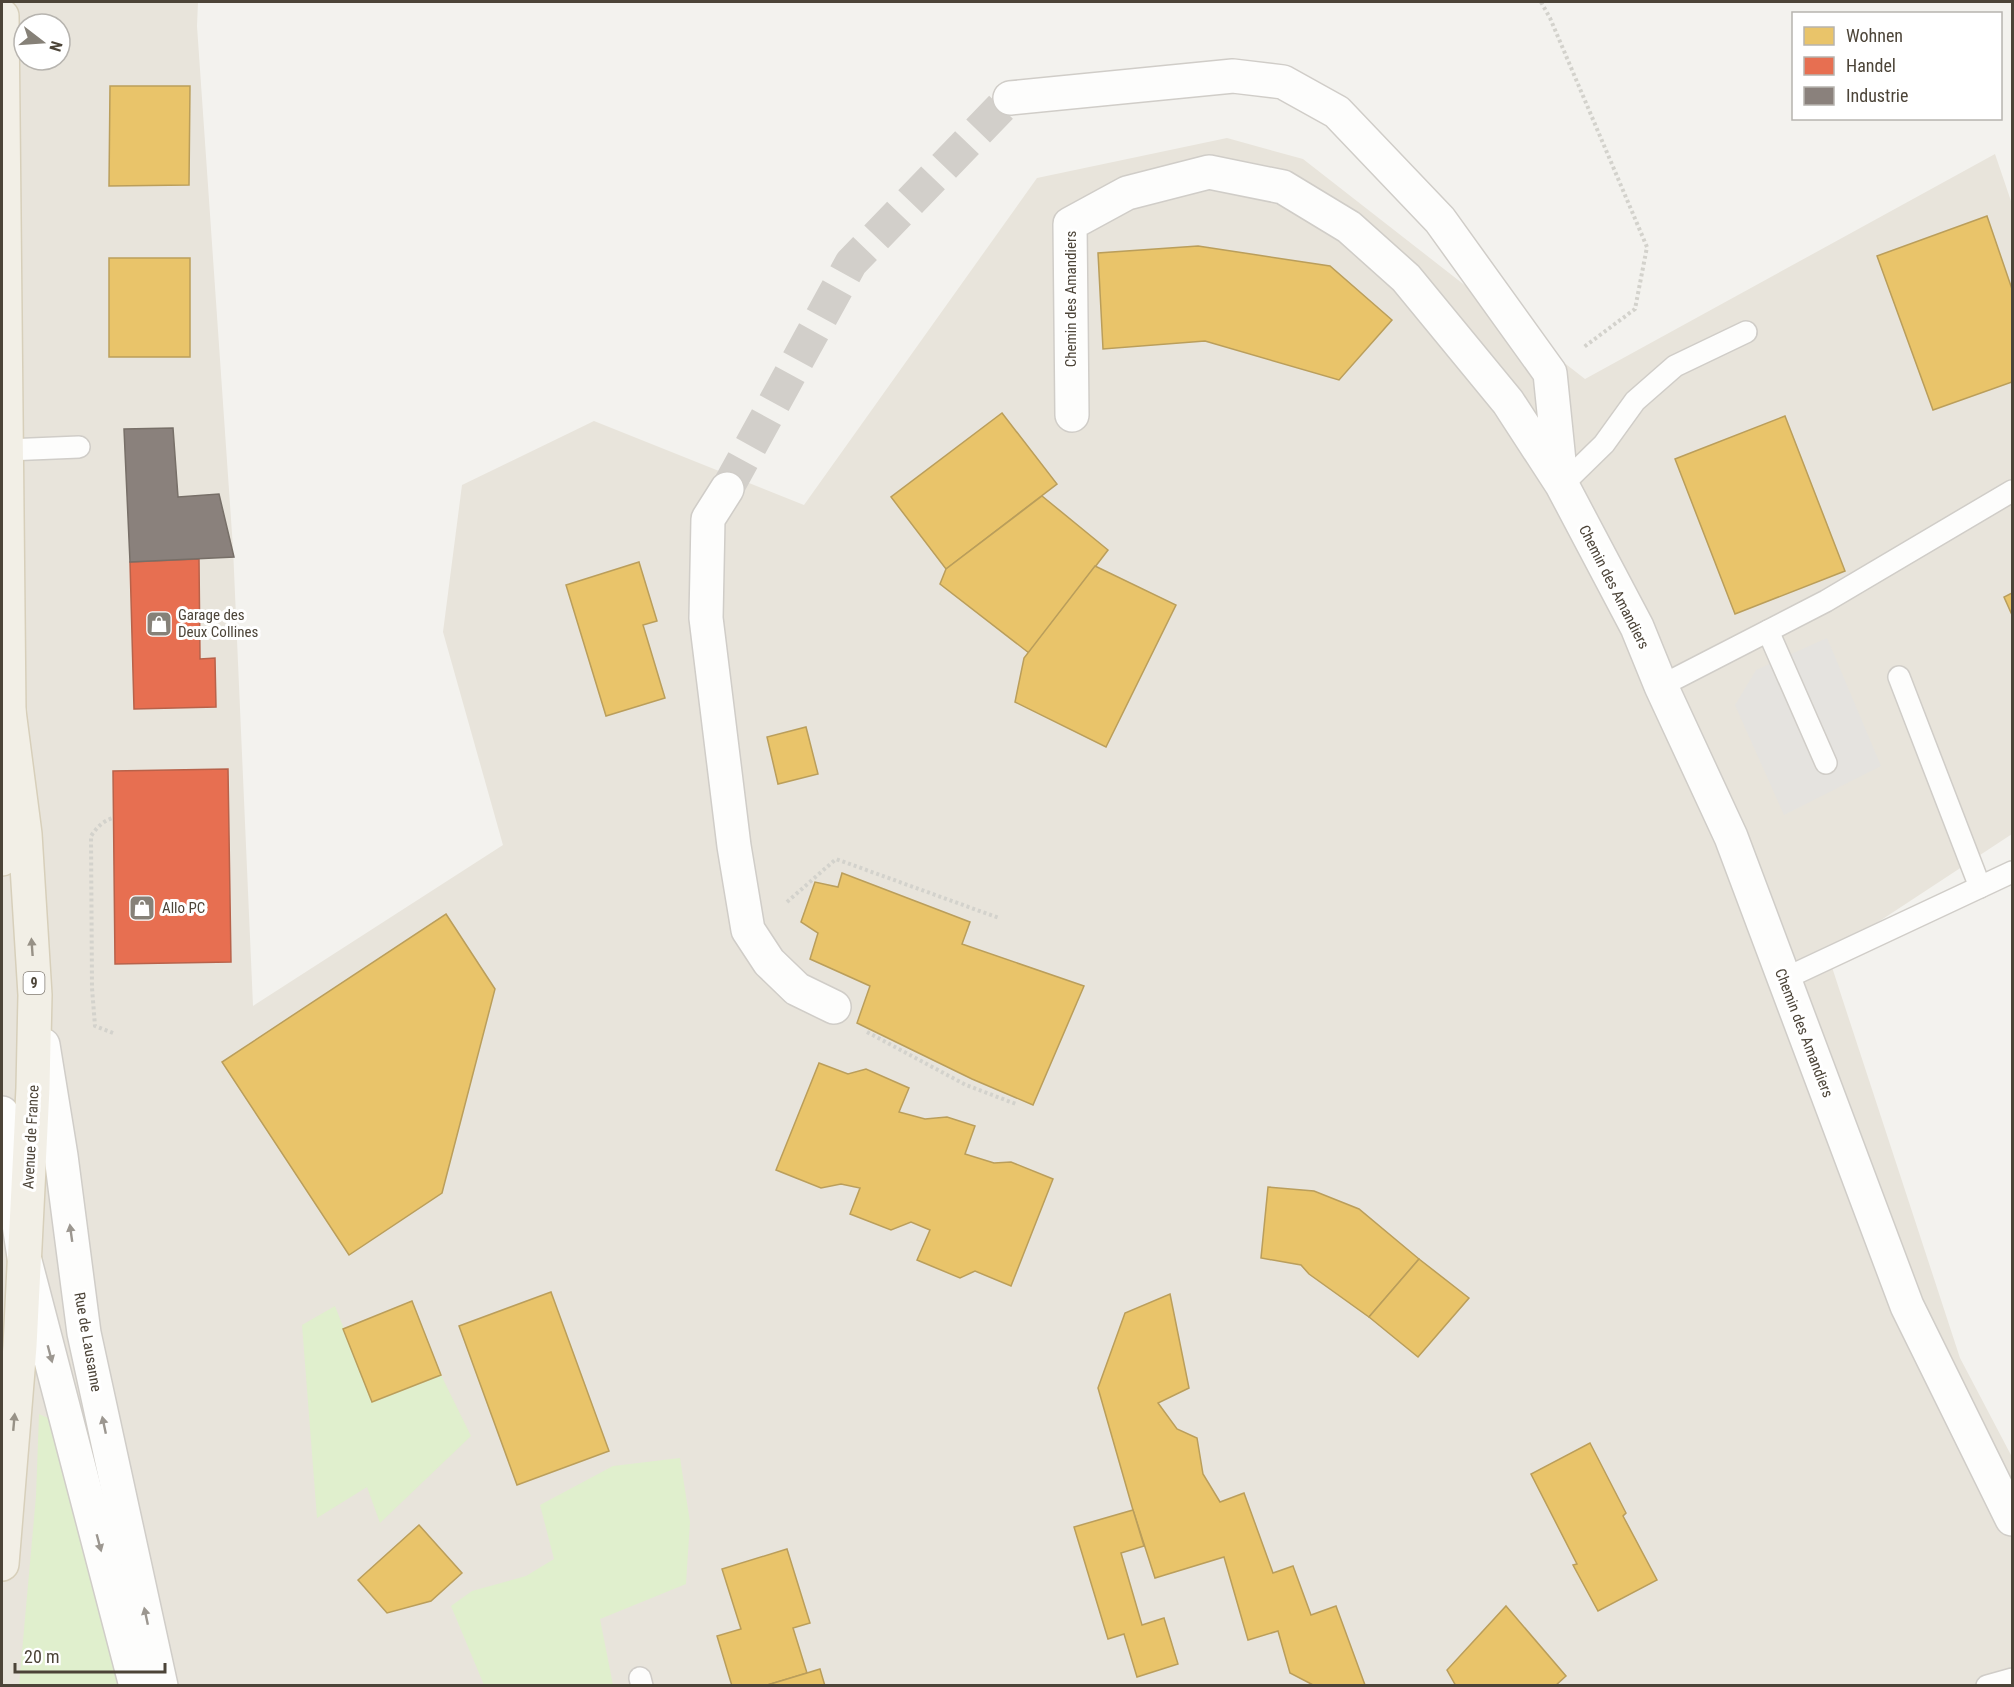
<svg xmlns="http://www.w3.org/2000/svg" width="2014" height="1687" font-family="'Roboto Condensed',sans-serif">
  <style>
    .residential { fill: #e8e4db; fill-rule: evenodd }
    .green { fill: #e0efcd }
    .parking { fill: #e5e3df }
    .homes { fill: #e9c46a; stroke: #ba9e5b; stroke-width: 1.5 }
    .shops { fill: #e76f51; stroke: #b8624a; stroke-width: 1.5 }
    .industry { fill: #8a817c; stroke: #776f68; stroke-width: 1.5 }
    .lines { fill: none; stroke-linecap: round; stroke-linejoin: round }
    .minor-tunnel { stroke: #d2cfca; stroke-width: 33; stroke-dasharray: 33 16; stroke-linecap: butt }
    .service-casing { stroke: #d0cdc8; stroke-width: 24 }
    .minor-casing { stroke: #d0cdc8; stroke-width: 36 }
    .tertiary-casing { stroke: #d0cdc8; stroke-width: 36 }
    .primary-casing { stroke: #d7cfba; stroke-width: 36 }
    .path { stroke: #d3d2cc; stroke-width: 4; stroke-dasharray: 3 3; stroke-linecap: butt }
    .service { stroke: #fdfdfc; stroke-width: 21 }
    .minor { stroke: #fdfdfc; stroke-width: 33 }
    .tertiary { stroke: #fdfdfc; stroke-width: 33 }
    .primary { stroke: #f2efe6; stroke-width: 33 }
    .oneway { fill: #979186 }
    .oneway2 { fill: #9c9790 }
    .labels { text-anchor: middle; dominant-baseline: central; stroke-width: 6; stroke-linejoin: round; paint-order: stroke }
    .shield { fill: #fff; stroke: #827c74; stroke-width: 1.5 }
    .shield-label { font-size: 14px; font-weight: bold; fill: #4c4438 }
    .street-label { font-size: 15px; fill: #4c4438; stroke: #fff }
    .poi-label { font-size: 15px; fill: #4c4438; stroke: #fff; text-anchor: start }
  </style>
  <rect width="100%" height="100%" fill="#f3f2ee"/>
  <path class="residential" d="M2,2H198L197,26L233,548L253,1006L503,845L443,632L462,485L594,421L804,505L1037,178L1227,138L1303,159L1585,379L1995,154L2012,204V834L1828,955L1960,1358L2012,1457V1685L2,1686ZM24,24H60V60H24Z"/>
  <g class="green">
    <path d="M335,1306L372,1401L441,1375L471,1436L380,1523L367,1487L317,1518L302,1325Z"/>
    <path d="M39,1414L48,1418L119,1685H19L36,1496Z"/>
    <path d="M680,1458L690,1522L686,1584L600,1619L613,1685H484L451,1606L472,1591L526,1576L554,1559L540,1505L613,1466Z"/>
  </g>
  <path class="parking" d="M1827,638L1881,766L1784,815L1735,705L1756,670Z"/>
  <g class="homes">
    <path d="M110,86H190L189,185L109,186Z"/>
    <path d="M1987,216L2012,289V382L1933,410L1877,256Z"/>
    <path d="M1198,246L1330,266L1392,320L1339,380L1205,341L1103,349L1098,253Z"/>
    <rect x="109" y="258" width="81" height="99"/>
    <path d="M1002,413L1057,484L946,569L891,497Z"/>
    <path d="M1785,416L1845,571L1735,614L1675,459Z"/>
    <path d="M1042,496L1108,550L1029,653L940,584L946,569Z"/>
    <path d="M639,562L657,621L643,625L665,698L606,716L566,585Z"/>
    <path d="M1095,566L1176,605L1106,747L1015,702L1024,658Z"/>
    <path d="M2012,593V615L2004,597Z"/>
    <path d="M806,727L818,774L778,784L767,737Z"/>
    <path d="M842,873L970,922L962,944L1084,986L1033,1105L972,1079L857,1023L870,986L810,959L818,933L801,922L815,882L838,887Z"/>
    <path d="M446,914L495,989L442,1193L349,1255L222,1062Z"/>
    <path d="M819,1063L848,1074L866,1069L909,1088L899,1112L925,1119L947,1117L975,1126L965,1154L994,1163L1011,1162L1053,1179L1011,1286L975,1271L960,1278L917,1260L930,1230L911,1222L891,1230L850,1214L860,1188L841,1184L821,1188L776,1170Z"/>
    <path d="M1268,1187L1314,1191L1359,1209L1419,1259L1369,1317L1309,1274L1301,1265L1261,1258Z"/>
    <path d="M1419,1259L1469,1298L1418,1357L1369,1317Z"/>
    <path d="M551,1292L609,1451L517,1485L459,1326Z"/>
    <path d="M1170,1294L1189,1388L1158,1403L1177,1429L1197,1438L1203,1474L1220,1502L1244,1493L1273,1573L1293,1566L1311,1615L1336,1606L1365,1685L1315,1686L1290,1673L1278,1631L1248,1640L1224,1557L1155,1578L1133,1510L1098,1388L1125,1313Z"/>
    <path d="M412,1301L441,1375L372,1402L343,1329Z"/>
    <path d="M1590,1443L1626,1513L1623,1516L1657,1580L1598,1611L1573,1565L1577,1564L1531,1474Z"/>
    <path d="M1133,1510L1144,1546L1121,1553L1142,1625L1164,1618L1178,1664L1137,1677L1124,1634L1108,1639L1074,1527Z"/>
    <path d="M419,1525L462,1573L431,1601L387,1613L358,1580Z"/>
    <path d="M787,1549L810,1623L793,1628L807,1673L764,1686H732L717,1636L741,1629L722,1569Z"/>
    <path d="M1506,1606L1566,1676L1555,1686H1456L1447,1670Z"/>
    <path d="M820,1669L825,1686H764L807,1673Z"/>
  </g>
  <g class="shops">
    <path d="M199,559L200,659L215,658L216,707L134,709L130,562Z"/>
    <path d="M228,769L231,962L115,964L113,771Z"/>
  </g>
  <path class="industry" d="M173,428L178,497L219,494L234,557L130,562L124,429Z"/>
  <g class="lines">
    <path class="minor-tunnel" d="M727,489L851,263L1010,98"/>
    <g class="service-casing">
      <g id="service">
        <path d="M7,450L79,447"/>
        <path d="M1562,485L1604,444L1635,401L1675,366L1746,332"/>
        <path d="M1768,631L1826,763"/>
        <path d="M1899,677L1980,887"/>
        <path d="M1661,686L1826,601L2012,491"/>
        <path d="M1784,979L2012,872"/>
        <path d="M640,1678L642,1686"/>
        <path d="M1987,1686L2012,1679"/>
      </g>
    </g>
    <g class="minor-casing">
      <g id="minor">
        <path d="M1010,98L1233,76L1283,82L1337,112L1440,220L1550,373L1561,481"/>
        <path d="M1072,415L1070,224L1127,193L1209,172L1283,187L1349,227L1406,278L1508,402L1562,485L1637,627L1661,686L1731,837L1907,1306L2012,1519"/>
        <path d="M727,489L708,519L706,618L734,846L748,930L769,962L797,989L834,1007"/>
      </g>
    </g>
    <g class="tertiary-casing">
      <g id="tertiary">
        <path d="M43,1045L61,1156L84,1333L161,1686"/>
        <path d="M2,1113L24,1257L136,1686"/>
      </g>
    </g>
    <g class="primary-casing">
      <g id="primary">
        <path d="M2,16L9,711L8,731"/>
        <path d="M2,859L4,801"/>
        <path d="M2,1564L20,1346L33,1088L35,995L25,834L9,711"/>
      </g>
    </g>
    <g class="path">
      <path d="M1541,2L1550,18L1647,247L1635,309L1584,347"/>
      <path d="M787,902L836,859L999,918"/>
      <path d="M867,1032L966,1085L1016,1104"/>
      <path d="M113,1033L95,1026L92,988L91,836C97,827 103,821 113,818"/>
    </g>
    <use href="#service" class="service"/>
    <use href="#minor" class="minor"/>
    <use href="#tertiary" class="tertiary"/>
    <use href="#primary" class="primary"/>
  </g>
  <defs><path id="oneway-solid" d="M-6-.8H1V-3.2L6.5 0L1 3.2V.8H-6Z" transform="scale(1.5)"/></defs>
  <g class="oneway">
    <use href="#oneway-solid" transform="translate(32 947) rotate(-94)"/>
    <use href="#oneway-solid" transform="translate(14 1422) rotate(-85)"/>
  </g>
  <g class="oneway2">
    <use href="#oneway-solid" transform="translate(71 1233) rotate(-98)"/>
    <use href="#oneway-solid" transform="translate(50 1354) rotate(75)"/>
    <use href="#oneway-solid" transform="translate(104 1425) rotate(-102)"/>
    <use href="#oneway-solid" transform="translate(99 1543) rotate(75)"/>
    <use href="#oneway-solid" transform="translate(146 1616) rotate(-102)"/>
  </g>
  <defs>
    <g id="shop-square" transform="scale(1.35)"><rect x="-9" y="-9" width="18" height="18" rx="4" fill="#868178" stroke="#fff"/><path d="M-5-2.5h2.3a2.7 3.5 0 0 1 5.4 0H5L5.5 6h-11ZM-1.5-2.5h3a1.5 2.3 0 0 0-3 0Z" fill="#fff"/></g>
  </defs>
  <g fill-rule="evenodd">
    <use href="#shop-square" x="159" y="624"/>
    <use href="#shop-square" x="142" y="908"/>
  </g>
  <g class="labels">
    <rect class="shield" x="23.5" y="972" width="21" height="22" rx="4.5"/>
    <g class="shield-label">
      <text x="34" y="983">9</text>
    </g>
    <g class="street-label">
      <text transform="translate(1071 299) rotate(-90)">Chemin des Amandiers</text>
      <text transform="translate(1614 587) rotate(63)">Chemin des Amandiers</text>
      <text transform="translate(1804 1033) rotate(69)">Chemin des Amandiers</text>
      <text transform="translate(31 1137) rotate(-87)">Avenue de France</text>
      <text transform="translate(88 1342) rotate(80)">Rue de Lausanne</text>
    </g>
    <g class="poi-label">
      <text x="178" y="615">Garage des<tspan x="178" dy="17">Deux Collines</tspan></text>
      <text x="162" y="908">Allo PC</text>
    </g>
  </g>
  <rect width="2014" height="1687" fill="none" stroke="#4c4438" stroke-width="6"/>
  <rect x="1792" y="12" width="210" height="108" fill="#ffffff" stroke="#b7b4af" stroke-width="1.5"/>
  <rect x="1804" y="27" width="30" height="18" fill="#e9c46a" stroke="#b7b4af" stroke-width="1.5"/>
  <text x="1846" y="42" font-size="18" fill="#4c4438">Wohnen</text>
  <rect x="1804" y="57" width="30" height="18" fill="#e76f51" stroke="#b7b4af" stroke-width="1.5"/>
  <text x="1846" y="72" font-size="18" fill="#4c4438">Handel</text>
  <rect x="1804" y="87" width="30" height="18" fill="#8a817c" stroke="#b7b4af" stroke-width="1.5"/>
  <text x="1846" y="102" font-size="18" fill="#4c4438">Industrie</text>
  <g transform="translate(42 42) rotate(107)"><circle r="28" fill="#ffffff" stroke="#b7b4af" stroke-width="1.5"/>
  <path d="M0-4.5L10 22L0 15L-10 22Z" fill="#868178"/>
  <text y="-9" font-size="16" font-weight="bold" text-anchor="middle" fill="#4c4438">N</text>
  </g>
  <path d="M15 1663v9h150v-9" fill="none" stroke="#4c4438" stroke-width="3"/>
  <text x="24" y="1663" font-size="18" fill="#4c4438" stroke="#ffffff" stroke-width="4.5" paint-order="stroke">20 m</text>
</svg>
